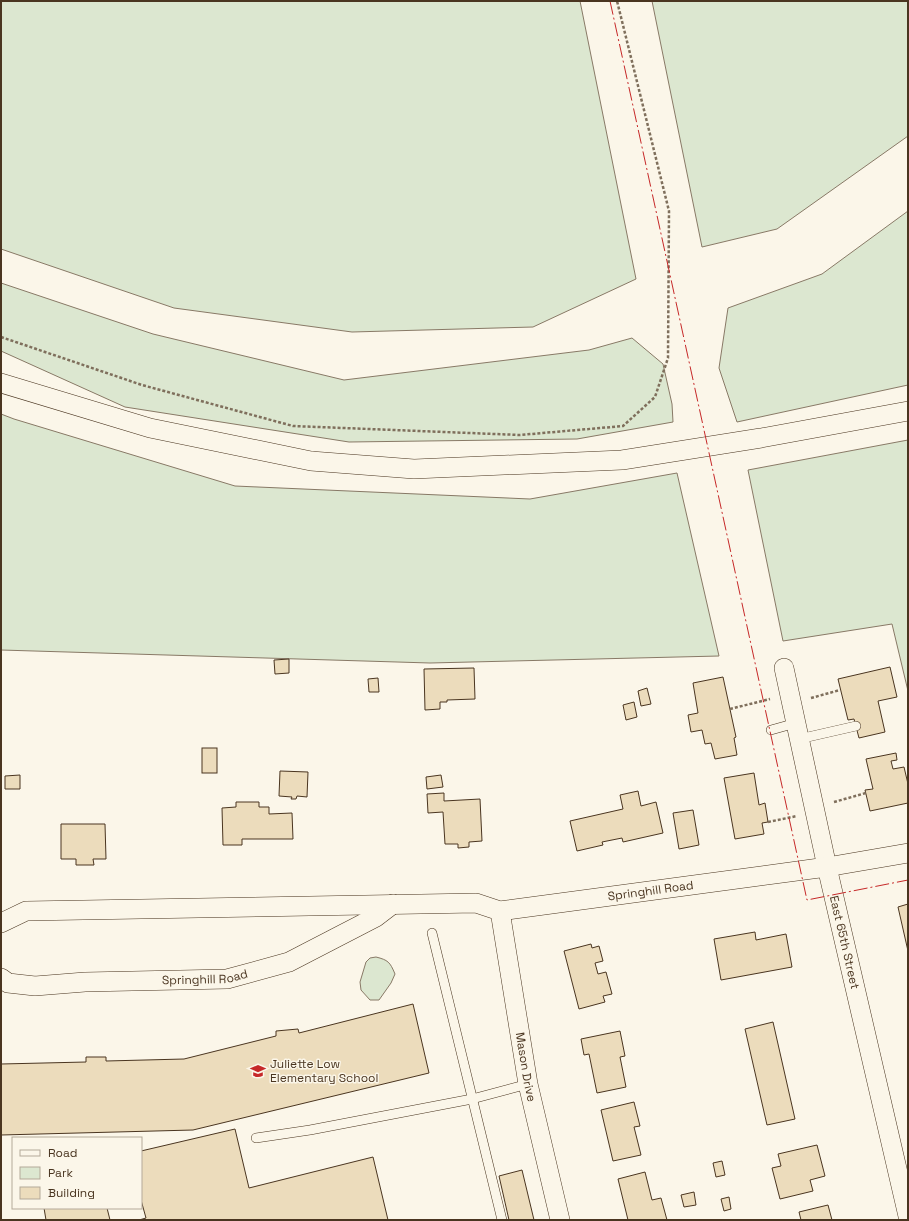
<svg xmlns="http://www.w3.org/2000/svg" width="909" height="1221" font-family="'Space Grotesk',sans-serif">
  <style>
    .green { fill: #dce7d0; stroke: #887966 }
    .building { fill: #ecdcbc; stroke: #4a3520 }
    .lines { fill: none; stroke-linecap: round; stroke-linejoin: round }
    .lane-casing { stroke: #4a3520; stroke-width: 10 }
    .street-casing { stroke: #4a3520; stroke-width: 20 }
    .path { stroke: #7f6f5c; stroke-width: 2.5; stroke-dasharray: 3 2; stroke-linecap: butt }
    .lane { stroke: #fbf6e9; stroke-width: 9 }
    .street { stroke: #fbf6e9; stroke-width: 19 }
    .power { stroke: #c62828; stroke-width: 1; stroke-dasharray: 14 3 2 3; stroke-linecap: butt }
    .labels { text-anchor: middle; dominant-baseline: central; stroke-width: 3; stroke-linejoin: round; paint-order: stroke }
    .street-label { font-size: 12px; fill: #4a3520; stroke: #fbf6e9 }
    .poi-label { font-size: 12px; fill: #4a3520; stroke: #fbf6e9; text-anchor: start }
  </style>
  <rect width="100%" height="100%" fill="#fbf6e9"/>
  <g class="green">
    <path d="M1,1H580L636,279L533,327L352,332L174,308L1,249Z"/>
    <path d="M652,1H908V136L777,229L702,247Z"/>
    <path d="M908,211V385L737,422L719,368L728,308L822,274Z"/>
    <path d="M1,283L153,334L344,380L589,350L632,338L663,364L672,404L673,422L577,439L349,442L125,407L1,351Z"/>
    <path d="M1,414L14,419L235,486L530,499L677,473L719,656L430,663L1,650Z"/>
    <path d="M908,440V691L892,624L783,641L748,470Z"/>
    <path d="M376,957C388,960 390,962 395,974L391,983L379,1000H370L361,990L360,982L366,962L370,958Z"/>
  </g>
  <g class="building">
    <path d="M289,659V673L275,674L274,660Z"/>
    <path d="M890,667L897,697L878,701L885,732L859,738L854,719L848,720L838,679Z"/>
    <path d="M474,668L475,699L447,700V702H440V709L425,710L424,669Z"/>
    <path d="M723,677L736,737L734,738L737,755L715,759L711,743L705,744L702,730L691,732L688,715L698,713L693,683Z"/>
    <path d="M378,678L379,692H369L368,679Z"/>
    <path d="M647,688L651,704L641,706L638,691Z"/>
    <path d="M634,702L637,717L626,720L623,705Z"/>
    <rect x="202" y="748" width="15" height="25"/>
    <path d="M896,753L897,760L891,761L893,769L904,767L908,784V803L870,811L865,790L873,789L866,759Z"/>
    <path d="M280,771L308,772L307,797L297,796L296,799H291L292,797L279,796Z"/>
    <path d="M754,773L759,805L765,803L768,822L762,823L764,834L735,839L724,778Z"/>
    <path d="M20,775V789H5V776Z"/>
    <path d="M441,775L443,787L427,789L426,777Z"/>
    <path d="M638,791L641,806L656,802L663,833L623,842L622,838L602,842L603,845L577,851L570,821L623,809L620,795Z"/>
    <path d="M444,793V801L480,799L482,841L469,842V847L458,848V844H445L443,812L428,813L427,794Z"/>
    <path d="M236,802H259V807H269V814L292,813L293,839H242V845H223L222,808L236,807Z"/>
    <path d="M693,810L699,845L679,849L673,813Z"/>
    <path d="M61,824H105L106,859H93L94,865H76V859H61Z"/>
    <path d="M908,904V951L898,907Z"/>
    <path d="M755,932L756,940L786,934L792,967L721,980L714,939Z"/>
    <path d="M591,944L592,948L599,946L603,961L595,963L598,974L606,972L612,994L603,996L605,1002L579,1009L564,951Z"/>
    <path d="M413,1004L429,1073L193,1130L1,1135V1064L86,1062V1057H106V1061L184,1059L276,1036V1031L298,1029L299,1033Z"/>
    <path d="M773,1022L795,1119L767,1125L745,1029Z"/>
    <path d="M620,1031L625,1056L620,1057L626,1087L597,1093L589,1054L584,1055L581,1039Z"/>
    <path d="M634,1102L640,1126L634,1127L641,1155L613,1161L601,1110Z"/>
    <path d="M235,1129L249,1188L373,1157L388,1220H139L146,1218L141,1200V1151Z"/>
    <path d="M817,1145L825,1176L810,1180L813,1191L780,1199L772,1168L781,1166L778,1154Z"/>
    <path d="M722,1161L725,1175L716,1177L713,1163Z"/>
    <path d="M522,1170L534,1220H509L499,1176Z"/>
    <path d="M645,1172L652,1200L661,1198L667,1220H628L618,1179Z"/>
    <path d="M694,1192L696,1205L684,1207L681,1195Z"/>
    <path d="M729,1197L731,1209L724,1211L721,1199Z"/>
    <path d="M828,1205L832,1220H801L799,1212Z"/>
    <path d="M44,1208H107L110,1220H46Z"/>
  </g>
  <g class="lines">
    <g class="lane-casing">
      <g id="lane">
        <path d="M771,730L796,723"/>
        <path d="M799,739L856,726"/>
        <path d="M432,933L502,1220"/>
        <path d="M256,1138L310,1130L472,1099L528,1084"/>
      </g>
    </g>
    <g class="street-casing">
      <g id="street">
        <path d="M1,383L150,428L311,461L414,469L622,460L761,438L908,411"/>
        <path id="s1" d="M784,668L827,867L908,1216"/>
        <path id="s2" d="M500,911L528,1084L560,1220"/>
        <path id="s3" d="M1,923L26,911L476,903L500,911L827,867L908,853"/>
        <path id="s4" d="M1,978L8,983L35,986L85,982L227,979L289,962L376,917L393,904"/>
      </g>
    </g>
    <g class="path">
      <path d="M1,337L142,385L293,426L520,435L623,426L655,397L668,358L669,211L617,1"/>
      <path d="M811,698L840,690"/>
      <path d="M730,709L770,699"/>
      <path d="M834,802L866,793"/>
      <path d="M768,822L797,816"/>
    </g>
    <use href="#lane" class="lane"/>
    <use href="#street" class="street"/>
    <path class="power" d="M610,1L807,900L908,880"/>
  </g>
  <defs>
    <g id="school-bare" transform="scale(1.2)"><path d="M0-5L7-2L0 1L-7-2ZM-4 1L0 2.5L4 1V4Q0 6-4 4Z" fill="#c62828" stroke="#fbf6e9" stroke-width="2.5" paint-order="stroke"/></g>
  </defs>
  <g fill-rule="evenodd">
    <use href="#school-bare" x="258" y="1071"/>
  </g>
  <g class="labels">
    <g class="street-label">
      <text stroke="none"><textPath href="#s3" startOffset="655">Springhill Road</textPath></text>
      <text stroke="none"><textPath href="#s1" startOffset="281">East 65th Street</textPath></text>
      <text stroke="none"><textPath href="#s4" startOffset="206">Springhill Road</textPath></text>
      <text stroke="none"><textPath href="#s2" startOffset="158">Mason Drive</textPath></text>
    </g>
    <g class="poi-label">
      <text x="270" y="1064">Juliette Low<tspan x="270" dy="14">Elementary School</tspan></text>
    </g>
  </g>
  <rect width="909" height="1221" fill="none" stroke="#4a3520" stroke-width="4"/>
  <rect x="12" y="1137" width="130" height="72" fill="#fbf6e9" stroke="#b4a999"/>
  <rect x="20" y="1150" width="20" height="6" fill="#fbf6e9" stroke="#b4a999"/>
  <text x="48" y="1157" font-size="12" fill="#4a3520">Road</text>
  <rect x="20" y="1167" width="20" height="12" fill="#dce7d0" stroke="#b4a999"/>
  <text x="48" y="1177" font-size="12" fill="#4a3520">Park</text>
  <rect x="20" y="1187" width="20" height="12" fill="#ecdcbc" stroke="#b4a999"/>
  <text x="48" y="1197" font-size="12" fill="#4a3520">Building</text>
</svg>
